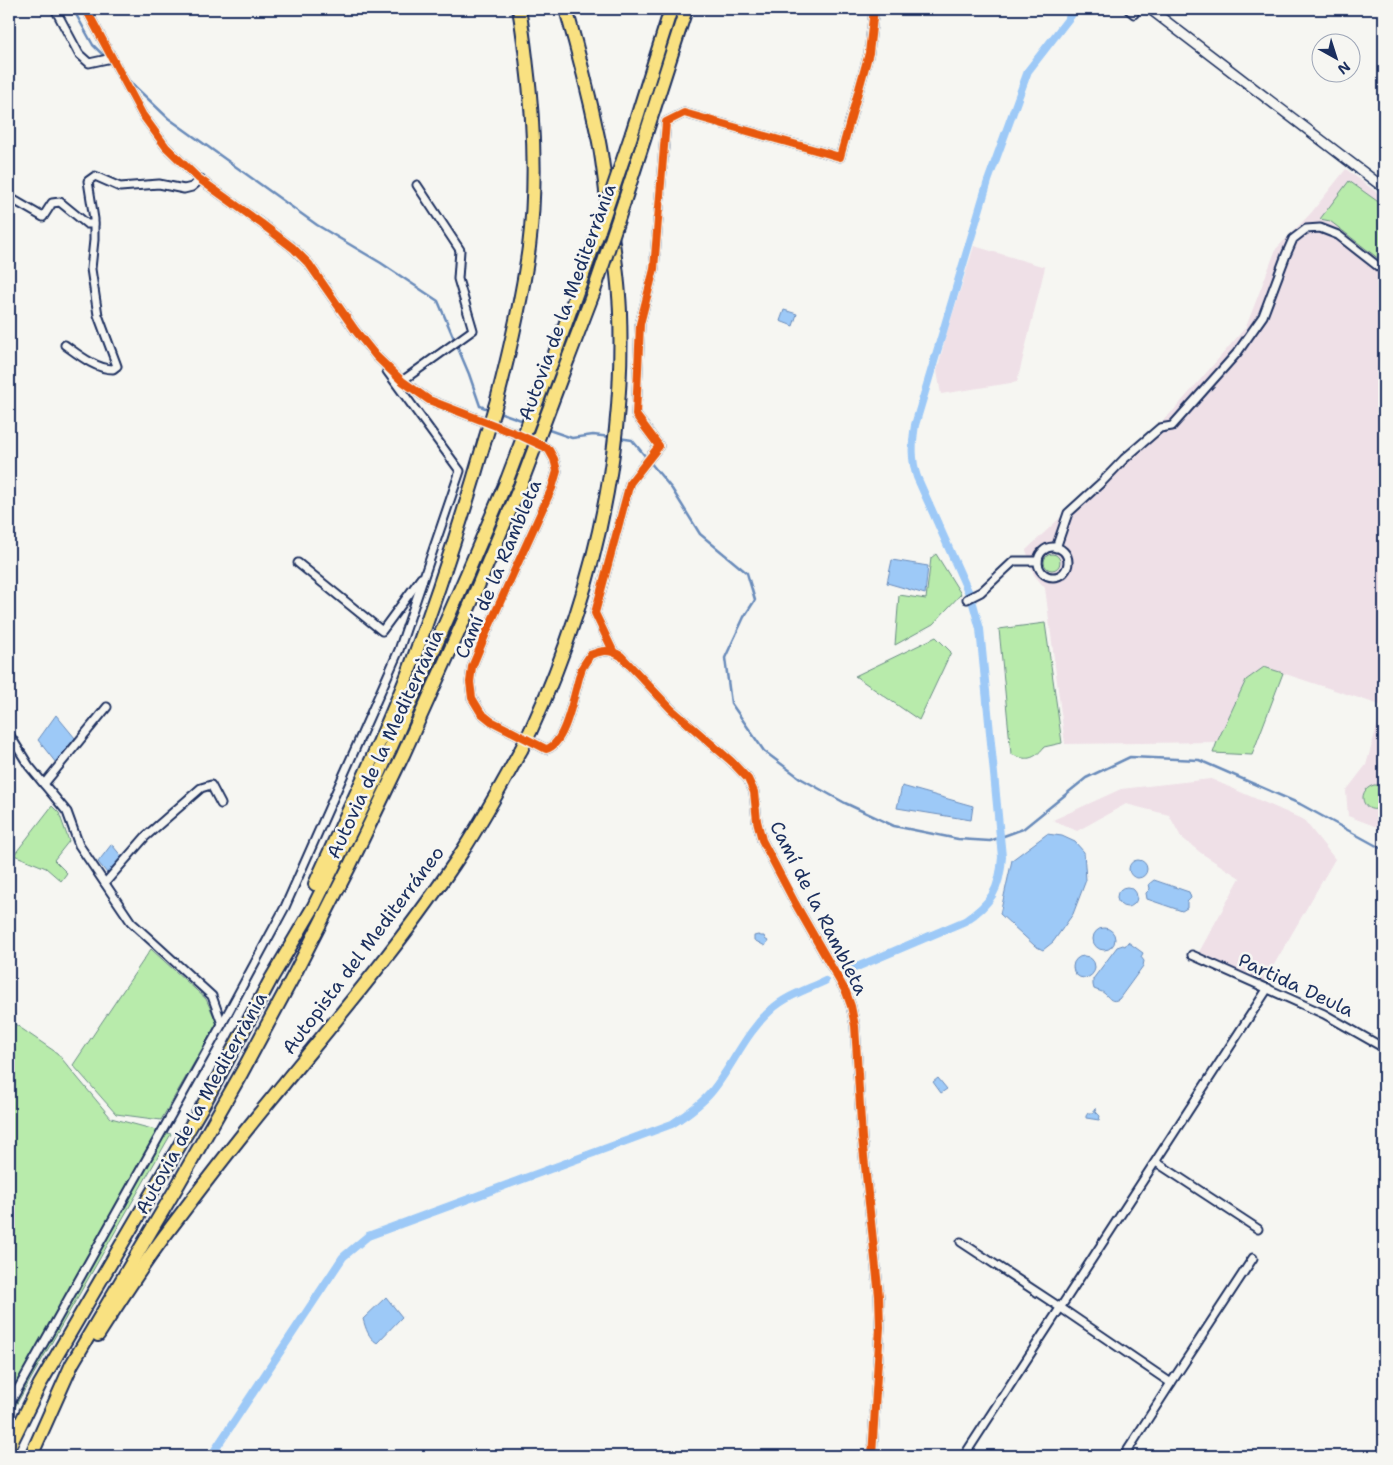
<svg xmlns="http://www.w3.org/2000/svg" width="1393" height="1465" font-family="'Shantell Sans',sans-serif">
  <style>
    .built { fill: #efe0e7 }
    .green { fill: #b8ebab; stroke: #6a8d84 }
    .water { fill: #9dc9f7; stroke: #698bba }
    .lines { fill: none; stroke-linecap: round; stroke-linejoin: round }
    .stream { stroke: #698bba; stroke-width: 2.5 }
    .canal { stroke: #9dc9f7; stroke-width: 8 }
    .minor-casing { stroke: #1b2f5e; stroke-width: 11 }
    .tertiary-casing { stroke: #1b2f5e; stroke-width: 12 }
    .motorway-casing { stroke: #1b2f5e; stroke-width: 16 }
    .minor { stroke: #f6f6f2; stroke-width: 7 }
    .tertiary { stroke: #f6f6f2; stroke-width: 9 }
    .motorway { stroke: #f9e181; stroke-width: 12 }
    .motorway-bridge-casing { stroke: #1b2f5e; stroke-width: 16; stroke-linecap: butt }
    .motorway-bridge { stroke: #f9e181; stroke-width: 12 }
    .cycleway-casing { stroke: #f6f6f2; stroke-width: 11 }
    .cycleway { stroke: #e8590c; stroke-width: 8 }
    .labels { text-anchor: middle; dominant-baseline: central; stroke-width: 5; stroke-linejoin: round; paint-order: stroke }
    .street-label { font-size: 19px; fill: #1b2f5e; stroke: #f6f6f2 }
  </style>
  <rect width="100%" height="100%" fill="#f6f6f2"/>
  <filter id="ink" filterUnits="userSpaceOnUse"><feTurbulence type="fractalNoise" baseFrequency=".02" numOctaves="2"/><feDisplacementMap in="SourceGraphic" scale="10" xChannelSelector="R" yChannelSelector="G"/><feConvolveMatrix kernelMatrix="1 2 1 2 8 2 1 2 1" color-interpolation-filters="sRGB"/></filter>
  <g filter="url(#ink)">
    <g class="built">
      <path d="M1346,169L1384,198V833L1377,827L1348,816L1346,791L1366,765L1383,706L1264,667L1246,680L1217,742L1065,744L1045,588L1034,575L1026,550L1174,410L1246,327L1276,249L1311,213Z"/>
      <path d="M974,246L1045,267L1017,382L941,394L937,371L947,332Z"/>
      <path d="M1211,779L1304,820L1335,859L1264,982L1199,952L1240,878L1201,853L1181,837L1169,815L1126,804L1077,831L1053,820L1121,789Z"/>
    </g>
    <g class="green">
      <path d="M1349,181L1384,206V263L1330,221L1320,219Z"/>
      <circle cx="1052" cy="562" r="8"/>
      <path d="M936,554L961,594L933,624L895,645L899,595L926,599L931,558Z"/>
      <path d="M1045,623L1062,743L1044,747C1034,760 1026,761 1011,754L999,629Z"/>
      <path d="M936,637L951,652L919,720L855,676Z"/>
      <path d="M1264,667L1283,673L1252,755L1213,753L1217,742L1246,680Z"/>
      <path d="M1374,785H1378L1384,789V805C1367,820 1352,792 1374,785Z"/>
      <path d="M52,806L59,813L69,841L54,860L67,873L61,881L46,868L14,855Z"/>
      <path d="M151,949L206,999L217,1023L161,1120L116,1114L73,1065Z"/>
      <path d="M9,1020L57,1053L111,1118L171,1134L16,1405L9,1421Z"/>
    </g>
    <g class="water">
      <path d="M784,310L797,314L793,326L780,321Z"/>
      <path d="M892,560L928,566L925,594L887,583Z"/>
      <path d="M56,715L75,738L56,763L38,740Z"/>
      <path d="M902,786L973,806L971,820L897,808Z"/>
      <path d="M1047,834L1062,836L1075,842L1084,852L1086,880L1073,914L1053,942L1043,950L1035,946L1000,914L1012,860Z"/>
      <path d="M111,845L113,846L122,857L109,872L107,873L98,862Z"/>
      <circle cx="1138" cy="869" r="9"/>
      <path d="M1154,880L1189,892L1191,898L1187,902V908L1182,911L1147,899L1146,893L1150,889L1149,884Z"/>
      <circle cx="1127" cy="897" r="10"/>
      <circle cx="1104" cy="939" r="11"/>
      <path d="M758,935L761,936H764L765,939L768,941L765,946L754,940V936Z"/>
      <path d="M1128,942L1143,953L1141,957L1144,961L1143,966L1119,999C1112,1003 1110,999 1105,994C1102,991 1098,991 1094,989L1093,985V979L1117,947L1123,945L1125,946Z"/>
      <circle cx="1084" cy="967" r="11"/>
      <path d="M938,1078L947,1089L941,1093L933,1082Z"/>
      <path d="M1095,1108L1096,1112L1100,1116L1099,1120L1086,1118V1116L1088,1113H1094V1109Z"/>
      <path d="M386,1297L402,1317L377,1343C368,1337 366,1329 363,1319Z"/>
    </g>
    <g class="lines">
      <g class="stream">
        <path d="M73,9L93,45L106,58"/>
        <path d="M124,76L168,118L317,225L381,263L438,301L469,374L480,406L491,410"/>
        <path d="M499,412L524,421"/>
        <path d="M546,429L572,438L593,435L611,437"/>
        <path d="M619,438L632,440L672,489L700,534L747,573L755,600L744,617L725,658L731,703L764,751L800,778L845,803L894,826L958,839L990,841L1023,829L1086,778L1130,757L1199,760L1300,804L1384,850"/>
      </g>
      <g class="canal">
        <path d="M852,969L965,921C991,904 1000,889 1002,857L980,629L972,600L917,477C911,459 912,444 915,425L988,181L1028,71L1076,9"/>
        <path d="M211,1456L343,1257L368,1236L672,1124C686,1115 702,1104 713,1090C733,1065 746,1032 771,1010C786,996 806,990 825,981"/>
      </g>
      <g class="minor-casing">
        <g id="minor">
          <path d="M55,9L79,54L89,63L112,58"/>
          <path d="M86,9L142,114L166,147L198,178L262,224L293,248L309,264L355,330L376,356L402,381L429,400L517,434L543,446L549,450L554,459L557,471L552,488L487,631L472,667L470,682L472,698L481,713L491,721L546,749C567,745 575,686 582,668C584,664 588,659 590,655C603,650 609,649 621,656L671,709L731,761L748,779L754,792L757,821L762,840L795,903L846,992L851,1006L855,1026L862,1138L879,1296L880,1327L872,1456"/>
          <path d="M1128,9L1134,14"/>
          <path d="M12,199L43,217L52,203L60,202L87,224H94"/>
          <path d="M65,345C79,355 96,369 113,369L117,366L98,315L91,269L94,240V219L88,181L95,176L120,187L159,184L184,189L192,187L201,179"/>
          <path d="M402,381L473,330L458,279L460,250L417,185"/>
          <circle cx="1053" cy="562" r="15"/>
          <path d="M1056,548L1068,513L1102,482L1124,459L1160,428L1172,426L1237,353L1263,316L1286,255L1293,239L1306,229L1320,228L1338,235L1384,271"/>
          <path d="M298,563L382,631L421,578"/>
          <path d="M967,599L981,592L1014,561H1038"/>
          <path d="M613,651L595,613L630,483L659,446L636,415L640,324L654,269L666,122L684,113L840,157L869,53L874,9"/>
          <path d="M9,734L29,766L67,812L79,845L131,922L212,996L222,1024L9,1405"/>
          <path d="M44,784L107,707"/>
          <path d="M105,883L146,836L201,788L211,785L221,804"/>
          <path d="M1192,955L1324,1014L1384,1048"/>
          <path d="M222,1024L285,907L399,650L460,471L387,371"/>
          <path d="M1156,1162L1258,1229"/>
          <path d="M961,1242L1061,1308L1171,1383L1253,1258"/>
          <path d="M1384,1371L1383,1372L1384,1375"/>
          <path d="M964,1456L1268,988"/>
          <path d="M1124,1456L1171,1383"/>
        </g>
      </g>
      <g class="tertiary-casing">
        <path id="tertiary" d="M1150,9L1384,188"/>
      </g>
      <g class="motorway-casing">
        <g id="motorway">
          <path d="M632,133L671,9"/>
          <path d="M624,202L686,9"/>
          <path d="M554,356L599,230"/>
          <path d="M568,359L594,291"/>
          <path d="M497,400C510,350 522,299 529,247C537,184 534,120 526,58C524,41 522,25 519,9"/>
          <path d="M531,730C591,599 625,458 620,313C619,278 613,243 608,208C605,185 603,160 598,137C589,94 578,51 566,9"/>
          <path d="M315,884C347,813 381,743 409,671C437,596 462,520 484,443"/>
          <path d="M98,1335C119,1302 140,1269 163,1238C199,1190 235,1143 273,1097C338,1017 405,939 462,852C483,819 502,785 521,750"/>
          <path d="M9,1447L40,1384L206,1100L271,979L314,906L380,772L467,574L507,480"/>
          <path d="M31,1456L72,1364L175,1190L242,1072L294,975L350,865L403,755L462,624L521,484"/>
        </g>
      </g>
      <use href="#minor" class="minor"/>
      <use href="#tertiary" class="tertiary"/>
      <use href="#motorway" class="motorway"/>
      <g class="motorway-bridge-casing">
        <g id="motorway-bridge">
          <path d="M599,230L632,133"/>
          <path d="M594,291L624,202"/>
          <path d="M484,443L497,400"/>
          <path d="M507,480L554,356"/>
          <path d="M521,484L568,359"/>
          <path d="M521,750L531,730"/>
        </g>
      </g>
      <use href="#motorway-bridge" class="motorway-bridge"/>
      <g class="cycleway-casing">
        <g id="cycleway">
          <path d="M86,9L142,114L166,147L198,178L262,224L293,248L309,264L355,330L376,356L402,381L429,400L517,434L543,446L549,450L554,459L557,471L552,488L487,631L472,667L470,682L472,698L481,713L491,721L546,749C567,745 575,686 582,668C584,664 588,659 590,655C603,650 609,649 621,656L671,709L731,761L748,779L754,792L757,821L762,840L795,903L846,992L851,1006L855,1026L862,1138L879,1296L880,1327L872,1456"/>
          <path d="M613,651L595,613L630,483L659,446L636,415L640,324L654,269L666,122L684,113L840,157L869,53L874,9"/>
        </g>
      </g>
      <use href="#cycleway" class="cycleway"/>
    </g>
  </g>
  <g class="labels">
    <g class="street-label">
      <text transform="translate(567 302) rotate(-70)">Autovia de la Mediterrània</text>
      <text transform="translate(498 569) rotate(-67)">Camí de la Rambleta</text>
      <text transform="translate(385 744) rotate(-65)">Autovia de la Mediterrània</text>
      <text transform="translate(819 908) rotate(63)">Camí de la Rambleta</text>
      <text transform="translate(363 950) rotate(-53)">Autopista del Mediterráneo</text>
      <text transform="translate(1296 985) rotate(25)">Partida Deula</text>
      <text transform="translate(201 1103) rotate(-61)">Autovia de la Mediterrània</text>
    </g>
  </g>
  <rect width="1393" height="1465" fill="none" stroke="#f6f6f2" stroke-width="30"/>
  <rect x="15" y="15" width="1363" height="1435" fill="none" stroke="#1b2f5e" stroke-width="2" filter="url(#ink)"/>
  <g transform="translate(1336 58) rotate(141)"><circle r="24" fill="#f6f6f2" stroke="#9ea6b7"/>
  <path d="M0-4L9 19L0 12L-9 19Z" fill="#1b2f5e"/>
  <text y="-8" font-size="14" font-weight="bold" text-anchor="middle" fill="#1b2f5e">N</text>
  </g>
</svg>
